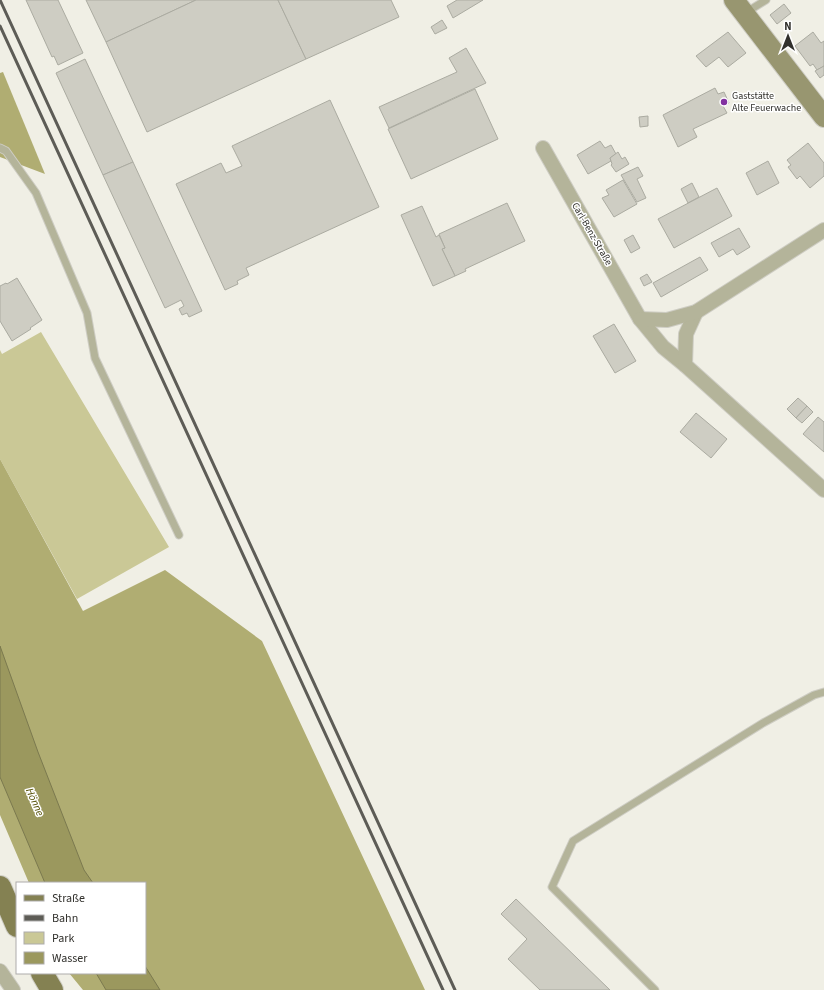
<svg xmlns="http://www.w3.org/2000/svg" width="824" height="990" font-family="'Source Sans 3',sans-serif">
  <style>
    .green { fill: #cac896 }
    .forest { fill: #b0ad72 }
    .water { fill: #9b985e; stroke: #7b794f }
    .building { fill: #cecdc3; stroke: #ababa1 }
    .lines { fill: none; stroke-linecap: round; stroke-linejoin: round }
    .lane-casing { stroke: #cecdc4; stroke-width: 9 }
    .street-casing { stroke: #cecdc4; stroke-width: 16 }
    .secondary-casing { stroke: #cecdc4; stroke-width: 22 }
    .primary-casing { stroke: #cecdc4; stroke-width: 24 }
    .lane { stroke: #b4b49a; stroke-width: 7 }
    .street { stroke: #b4b49a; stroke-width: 14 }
    .secondary { stroke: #989670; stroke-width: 20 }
    .primary { stroke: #848152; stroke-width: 22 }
    .rail { stroke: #5d5c56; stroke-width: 3 }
    .poi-dot { fill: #8231a0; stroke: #fff; stroke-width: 1.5 }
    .labels { text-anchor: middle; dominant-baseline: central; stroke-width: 3; stroke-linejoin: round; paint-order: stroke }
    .poi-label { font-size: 10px; fill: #31302c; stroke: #fff; text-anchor: start }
    .street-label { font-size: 10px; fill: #31302c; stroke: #fff }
    .water-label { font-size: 11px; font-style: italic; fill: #514c00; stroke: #fff }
  </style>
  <rect width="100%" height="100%" fill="#f0efe5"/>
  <path class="green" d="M41,332L169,547L77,599L0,459V350L2,354Z"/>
  <g class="forest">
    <path d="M3,72L45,174L0,157V73Z"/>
    <path d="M0,459L83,611L165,570L262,641L425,990H83L69,973H145V883H29L0,815Z"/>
  </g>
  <g class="water">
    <path d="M0,646L38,752L84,870L93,883H45L0,777Z"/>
    <path d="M145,966L160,990H106L96,973H145Z"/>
  </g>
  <g class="building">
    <path d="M26,0H58L83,53L58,65L54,56L52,57Z"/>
    <path d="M86,0H196L106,42Z"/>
    <path d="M196,0H278L306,59L147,132L106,42Z"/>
    <path d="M278,0H391L399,17L306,59Z"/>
    <path d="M457,0H483L453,18L447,6Z"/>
    <path d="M784,4L791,13L777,24L770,15Z"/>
    <path d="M442,20L447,28L435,34L431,27Z"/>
    <path d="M728,32L746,53L728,67L719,57L706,67L696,56Z"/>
    <path d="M813,32L821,43L824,41V66L817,70L813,64L810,66L795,46Z"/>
    <path d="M466,48L486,83L389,128L379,107L457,72L449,58Z"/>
    <path d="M85,59L133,162L103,175L56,73Z"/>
    <path d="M824,66V75L820,78L815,71Z"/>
    <path d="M715,88L718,94L724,92L729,103L723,106L727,113L693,129L697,137L678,147L663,115Z"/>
    <path d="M475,89L498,139L411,179L388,129Z"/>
    <path d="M330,100L379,207L246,268L249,275L237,281L238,284L225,290L176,184L221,163L226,173L242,166L232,146Z"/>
    <path d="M648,116V126L640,127L639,117Z"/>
    <path d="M600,141L605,148L611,145L616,154L610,158L611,161L588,174L577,155Z"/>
    <path d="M808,143L824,163V176L810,188L800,176L797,179L788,167L791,165L787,160Z"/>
    <path d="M618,152L622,159L625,157L629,164L616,172L611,165L612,164L610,158Z"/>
    <path d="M768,161L779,183L757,195L746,173Z"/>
    <path d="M133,162L202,311L189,317L187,313L182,315L179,309L184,306L181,300L165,308L103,175Z"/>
    <path d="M638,167L643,176L637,179L646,198L637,202L621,175Z"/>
    <path d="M623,180L637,204L614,217L602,198L609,195L606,190Z"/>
    <path d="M692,183L699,197L688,203L681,189Z"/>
    <path d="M717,188L732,216L674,248L658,219Z"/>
    <path d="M507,203L525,241L465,269L466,271L455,276L442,249L445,248L439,234Z"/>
    <path d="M422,206L436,237L439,235L445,248L442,249L455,276L433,286L401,215Z"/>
    <path d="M739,228L750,247L737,255L733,249L719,257L711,243Z"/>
    <path d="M633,235L640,248L631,253L624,240Z"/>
    <path d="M700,257L708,270L661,297L653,283Z"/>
    <path d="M647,274L652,282L644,286L640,278Z"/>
    <path d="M17,278L42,320L30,328L31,329L12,341L0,321V286L6,283L7,284Z"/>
    <path d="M614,324L636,361L615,373L593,336Z"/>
    <path d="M798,398L807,406L796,418L787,409Z"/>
    <path d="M807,406L813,412L802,423L796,418Z"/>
    <path d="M696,413L727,439L711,458L680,432Z"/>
    <path d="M818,417L824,422V452L803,434Z"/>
    <path d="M516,899L610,990H540L508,959L527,939L501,914Z"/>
  </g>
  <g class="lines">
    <g class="lane-casing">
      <g id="lane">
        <path d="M745,13L766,0"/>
        <path d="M0,148L6,151L36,193L87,313L95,358L179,535"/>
        <path d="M655,990L552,887L573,841L763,723L814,695L824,692"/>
      </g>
    </g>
    <g class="street-casing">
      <g id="street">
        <path d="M543,148L640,319L663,347L685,365"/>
        <path d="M696,312L686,334L685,365L824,490"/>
        <path d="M640,319L667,320L696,312L824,230"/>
        <path d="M0,971L13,990"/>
      </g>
    </g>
    <g class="secondary-casing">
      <path id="secondary" d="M734,0L824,117"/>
    </g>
    <g class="primary-casing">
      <g id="primary">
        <path d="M0,887L17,926"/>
        <path d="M42,973L52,990"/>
      </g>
    </g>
    <use href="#lane" class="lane"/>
    <use href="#street" class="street"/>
    <use href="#secondary" class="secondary"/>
    <use href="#primary" class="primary"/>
    <g class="rail">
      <path d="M0,0L455,990"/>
      <path d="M0,26L443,990"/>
    </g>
  </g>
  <circle class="poi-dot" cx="724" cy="102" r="4"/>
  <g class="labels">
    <g class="poi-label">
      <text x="732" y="96">Gaststätte<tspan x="732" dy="12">Alte Feuerwache</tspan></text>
    </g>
    <g class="street-label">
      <text transform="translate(592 234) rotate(60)">Carl-Benz-Straße</text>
    </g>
    <g class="water-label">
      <text transform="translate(35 802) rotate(66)">Hönne</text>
    </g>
  </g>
  <rect x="16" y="882" width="130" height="92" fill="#ffffff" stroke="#adacab"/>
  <rect x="24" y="895" width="20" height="6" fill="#848152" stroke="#adacab"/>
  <text x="52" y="902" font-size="12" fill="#31302c">Straße</text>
  <rect x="24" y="915" width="20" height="6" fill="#5d5c56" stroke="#adacab"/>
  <text x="52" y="922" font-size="12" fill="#31302c">Bahn</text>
  <rect x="24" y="932" width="20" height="12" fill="#cac896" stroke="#adacab"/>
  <text x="52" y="942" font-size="12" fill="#31302c">Park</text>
  <rect x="24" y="952" width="20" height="12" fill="#9b985e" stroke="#adacab"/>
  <text x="52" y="962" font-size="12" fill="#31302c">Wasser</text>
  <g transform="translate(788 36)" stroke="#ffffff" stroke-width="3" paint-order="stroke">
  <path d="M0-3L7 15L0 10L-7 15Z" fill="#31302c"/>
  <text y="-6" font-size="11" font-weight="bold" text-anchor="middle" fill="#31302c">N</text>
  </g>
</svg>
